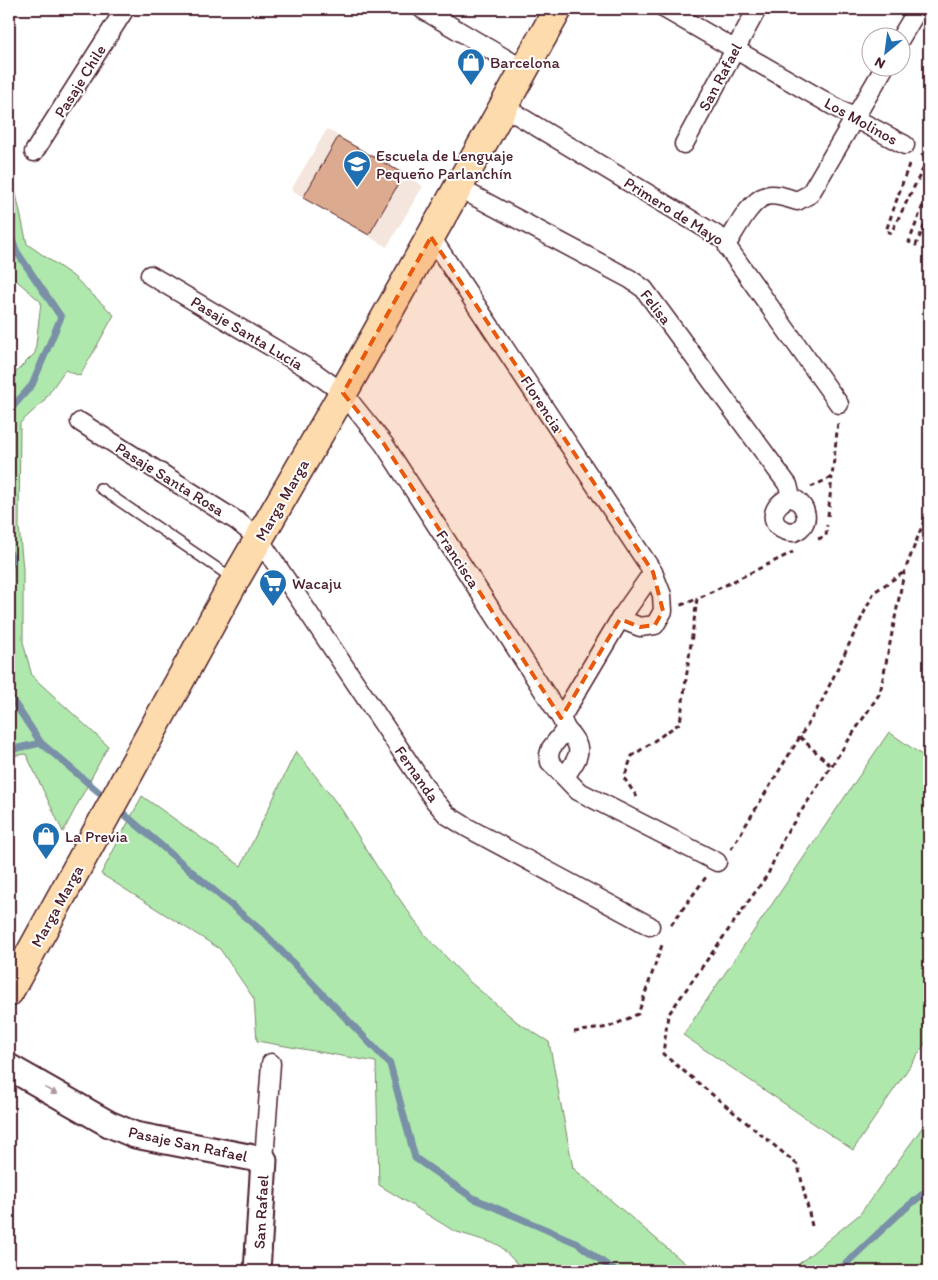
<svg xmlns="http://www.w3.org/2000/svg" width="938" height="1280" font-family="Itim,sans-serif">
  <style>
    .built { fill: #f4e6dd }
    .green { fill: #afe8ac; stroke: #7c846c }
    .lines { fill: none; stroke-linecap: round; stroke-linejoin: round }
    .stream { stroke: #7990a7; stroke-width: 7 }
    .building { fill: #dcaa8e; stroke: #4a1f2b }
    .lane-casing { stroke: #4a1f2b; stroke-width: 12 }
    .street-casing { stroke: #4a1f2b; stroke-width: 21 }
    .secondary-casing { stroke: #4a1f2b; stroke-width: 29 }
    .primary-casing { stroke: #4a1f2b; stroke-width: 31 }
    .path { stroke: #4a1f2b; stroke-width: 3; stroke-dasharray: 5 4; stroke-linecap: butt }
    .lane { stroke: #fff; stroke-width: 9 }
    .street { stroke: #fff; stroke-width: 18 }
    .secondary { stroke: #fff; stroke-width: 25 }
    .primary { stroke: #fedbac; stroke-width: 28 }
    .oneway { fill: #ae9aa0 }
    .marked { fill: #e8590c; fill-opacity: 0.2; stroke: #e8590c; stroke-width: 4; stroke-dasharray: 10 6; stroke-linejoin: round }
    .labels { text-anchor: middle; dominant-baseline: central; stroke-width: 4; stroke-linejoin: round; paint-order: stroke }
    .poi-label { font-size: 16px; fill: #4a1f2b; stroke: #fff; text-anchor: start }
    .street-label { font-size: 16px; fill: #4a1f2b; stroke: #fff }
  </style>
  <rect width="100%" height="100%" fill="#fff"/>
  <filter id="ink" filterUnits="userSpaceOnUse"><feTurbulence type="fractalNoise" baseFrequency=".02" numOctaves="2"/><feDisplacementMap in="SourceGraphic" scale="10" xChannelSelector="R" yChannelSelector="G"/><feConvolveMatrix kernelMatrix="1 2 1 2 8 2 1 2 1" color-interpolation-filters="sRGB"/></filter>
  <g filter="url(#ink)">
    <path class="built" d="M327,129L423,186L387,247L291,190Z"/>
    <g class="green">
      <path d="M9,162L27,244L73,276L114,315L80,376L65,370L43,402L20,423L19,527L23,569V642L32,676L108,746L63,832L26,754L9,756V379L35,353L41,302L9,274Z"/>
      <path d="M889,732L929,760V1038L853,1150L683,1035Z"/>
      <path d="M296,751L342,810L381,873L425,935L470,982L517,1022L549,1042L573,1168L694,1271H524L499,1245L454,1231L379,1185L376,1062L257,1041L254,999L220,949L101,874L142,796L241,866Z"/>
      <path d="M929,1118V1271H790L860,1214Z"/>
    </g>
    <g class="lines">
      <g class="stream">
        <path d="M9,232L17,252L61,317L32,385L9,411"/>
        <path d="M9,552L12,557L9,568"/>
        <path d="M9,695L41,743L107,799"/>
        <path d="M9,750L41,743"/>
        <path d="M117,808L264,933L390,1064L415,1158L473,1198L577,1243L615,1271"/>
        <path d="M838,1271L901,1212L929,1189"/>
      </g>
    </g>
    <path class="building" d="M338,137L404,174L369,235L303,198Z"/>
    <g class="lines">
      <g class="lane-casing">
        <path id="lane" d="M100,488L232,578"/>
      </g>
      <g class="street-casing">
        <g id="street">
          <path d="M422,9L523,69"/>
          <path d="M665,9L854,118L905,145"/>
          <path d="M900,39L918,9"/>
          <path d="M504,107L728,242"/>
          <path d="M684,144L757,9"/>
          <path d="M34,152L125,9"/>
          <path d="M459,188L630,279L644,289L788,485L791,497C807,504 813,524 794,532C767,531 768,505 791,497"/>
          <path d="M431,237L653,572L662,595L663,611L655,625L640,627L620,619"/>
          <path d="M728,242C737,228 750,201 766,196C776,193 787,198 797,201L810,194L884,68"/>
          <path d="M728,242V248L839,404"/>
          <path d="M150,275L314,372L343,393L384,444L561,718L566,729"/>
          <path d="M80,422L237,521L259,539L434,800L447,815L468,828L650,926"/>
          <path d="M561,718L620,619L653,572"/>
          <path d="M565,777C579,755 586,751 566,729L551,748L549,755L550,762L578,791L717,862"/>
          <path d="M264,1160L271,1063"/>
        </g>
      </g>
      <g class="secondary-casing">
        <path id="secondary" d="M9,1067L109,1124L135,1135L264,1160L257,1271"/>
      </g>
      <g class="primary-casing">
        <path id="primary" d="M9,992L235,580L343,393L558,9"/>
      </g>
      <g class="path">
        <path d="M921,154L929,158"/>
        <path d="M909,164L886,231L891,233L924,167L929,170"/>
        <path d="M929,189L909,242L916,245L929,215"/>
        <path d="M811,487L832,477L838,422"/>
        <path d="M828,516L832,477"/>
        <path d="M818,539L826,536L827,525"/>
        <path d="M681,605L697,599"/>
        <path d="M800,737L831,766"/>
        <path d="M637,797L624,778L632,756L680,723L697,599L793,552"/>
        <path d="M731,849L822,701L874,592L903,573"/>
        <path d="M671,925L706,877"/>
        <path d="M574,1032L609,1027L638,1014L663,942"/>
        <path d="M812,1226L798,1165L663,1054L668,1015L768,874L784,837L880,693L904,573L929,508"/>
      </g>
      <use href="#lane" class="lane"/>
      <use href="#street" class="street"/>
      <use href="#secondary" class="secondary"/>
      <use href="#primary" class="primary"/>
    </g>
    <defs><path id="oneway-solid" d="M-6-.8H1V-3.2L6.5 0L1 3.2V.8H-6Z" transform="scale(1.25)"/></defs>
    <use class="oneway" href="#oneway-solid" transform="translate(51 1091) rotate(30)"/>
  </g>
  <path class="marked" d="M431,237L653,572L663,611L655,625L640,627L620,619L561,718L384,444L343,393Z"/>
  <defs>
    <g id="shop-pin" transform="scale(1.4375)"><path d="M0 17L-7.5 6A9.5 9.5 0 1 1 7.5 6Z" fill="#1f6fb2" stroke="#fff"/><path d="M-5-2.5h2.3a2.7 3.5 0 0 1 5.4 0H5L5.5 6h-11ZM-1.5-2.5h3a1.5 2.3 0 0 0-3 0Z" fill="#fff"/></g>
    <g id="school-pin" transform="scale(1.4375)"><path d="M0 17L-7.5 6A9.5 9.5 0 1 1 7.5 6Z" fill="#1f6fb2" stroke="#fff"/><path d="M0-5L7-2L0 1L-7-2ZM-4 1L0 2.5L4 1V4Q0 6-4 4Z" fill="#fff"/></g>
    <g id="supermarket-pin" transform="scale(1.4375)"><path d="M0 17L-7.5 6A9.5 9.5 0 1 1 7.5 6Z" fill="#1f6fb2" stroke="#fff"/><path d="M-6-5.5h2.5l.6 2H6L4.5 2H-2.5L-4.4-4H-6ZM-1.5 3.2a1.3 1.3 0 1 0 .1 0ZM3 3.2a1.3 1.3 0 1 0 .1 0Z" fill="#fff"/></g>
  </defs>
  <g fill-rule="evenodd">
    <use href="#shop-pin" x="471" y="62"/>
    <use href="#school-pin" x="357" y="164"/>
    <use href="#supermarket-pin" x="273" y="583"/>
    <use href="#shop-pin" x="46" y="836"/>
  </g>
  <g class="labels">
    <g class="poi-label">
      <text x="490" y="62">Barcelona</text>
      <text x="376" y="155">Escuela de Lenguaje<tspan x="376" dy="18">Pequeño Parlanchín</tspan></text>
      <text x="292" y="583">Wacaju</text>
      <text x="65" y="836">La Previa</text>
    </g>
    <g class="street-label">
      <text transform="translate(720 77) rotate(-62)">San Rafael</text>
      <text transform="translate(80 81) rotate(-58)">Pasaje Chile</text>
      <text transform="translate(861 121) rotate(29)">Los Molinos</text>
      <text transform="translate(674 211) rotate(32)">Primero de Mayo</text>
      <text transform="translate(656 307) rotate(52)">Felisa</text>
      <text transform="translate(247 333) rotate(31)">Pasaje Santa Lucía</text>
      <text transform="translate(542 404) rotate(57)">Florencia</text>
      <text transform="translate(170 479) rotate(32)">Pasaje Santa Rosa</text>
      <text transform="translate(282 500) rotate(-60)">Marga Marga</text>
      <text transform="translate(458 559) rotate(57)">Francisca</text>
      <text transform="translate(417 774) rotate(55)">Fernanda</text>
      <text transform="translate(57 906) rotate(-61)">Marga Marga</text>
      <text transform="translate(188 1144) rotate(12)">Pasaje San Rafael</text>
      <text transform="translate(261 1212) rotate(-87)">San Rafael</text>
    </g>
  </g>
  <rect width="938" height="1280" fill="none" stroke="#fff" stroke-width="30"/>
  <rect x="15" y="15" width="908" height="1250" fill="none" stroke="#4a1f2b" stroke-width="2" filter="url(#ink)"/>
  <g transform="translate(886 52) rotate(209)"><circle r="24" fill="#ffffff" stroke="#b7a5aa"/>
  <path d="M0-4L9 19L0 12L-9 19Z" fill="#1f6fb2"/>
  <text y="-8" font-size="14" font-weight="bold" text-anchor="middle" fill="#4a1f2b">N</text>
  </g>
</svg>
